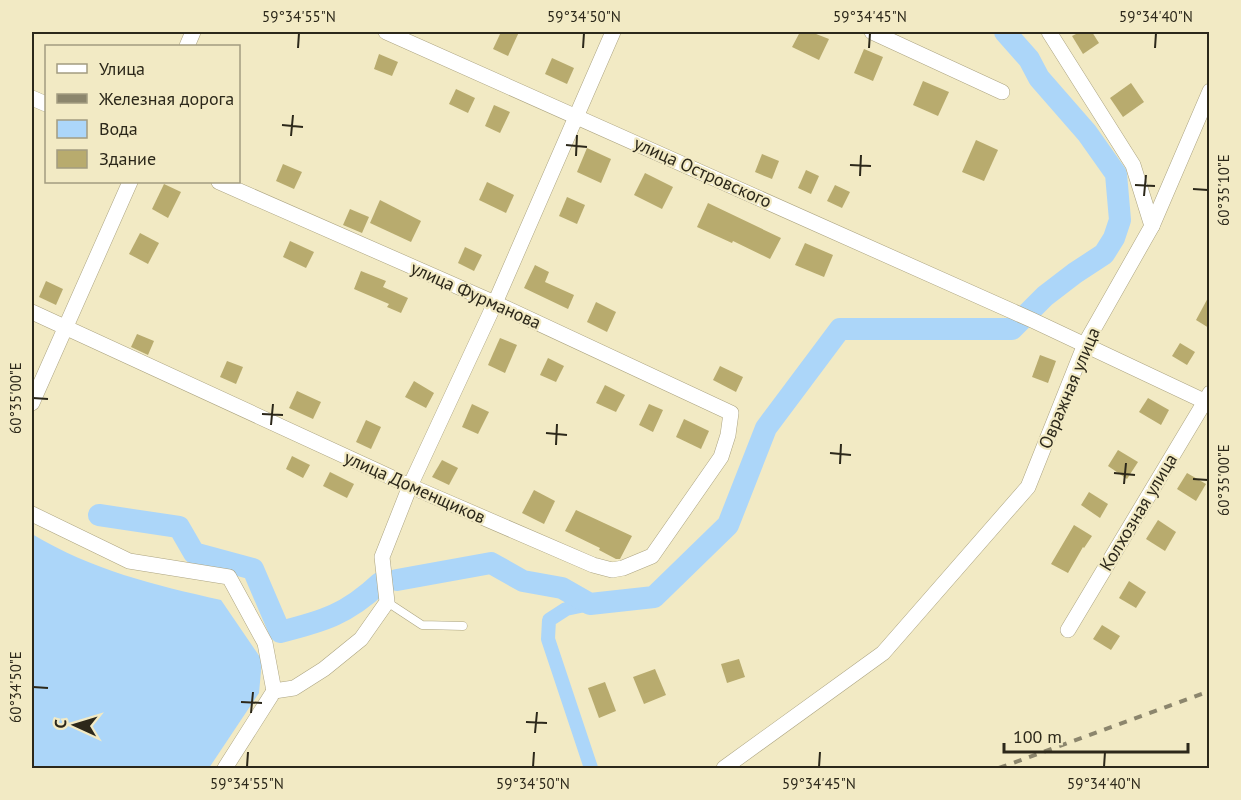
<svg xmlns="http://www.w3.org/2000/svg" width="1241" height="800" font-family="'PT Sans',sans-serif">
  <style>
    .water { fill: #acd6f9 }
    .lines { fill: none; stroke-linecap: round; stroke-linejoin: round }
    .canal { stroke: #acd6f9; stroke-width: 14 }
    .river { stroke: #acd6f9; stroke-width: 22 }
    .building { fill: #b8ab6e }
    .service-casing { stroke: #aca481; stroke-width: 9 }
    .minor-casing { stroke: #aca481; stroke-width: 16 }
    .service { stroke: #fff; stroke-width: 8 }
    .minor { stroke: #fff; stroke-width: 15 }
    .rail { stroke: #8c866d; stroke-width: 4; stroke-dasharray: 8 8; stroke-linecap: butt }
    .ticks { fill: none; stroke: #2c281a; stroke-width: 2 }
    .labels { text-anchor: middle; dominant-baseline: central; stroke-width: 4.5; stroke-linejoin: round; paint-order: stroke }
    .street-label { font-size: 18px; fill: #2c281a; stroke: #f2eac4 }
    .neatline { fill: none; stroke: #2c281a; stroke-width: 2 }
    .ticks-label { font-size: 15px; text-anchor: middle; fill: #2c281a }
  </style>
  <rect width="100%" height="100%" fill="#f2eac4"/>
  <path class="water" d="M32,534C92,570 154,585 221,600L262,660L259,693L209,768H32Z"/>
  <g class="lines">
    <path class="canal" d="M590,604L566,609L549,620L548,639L591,768"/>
    <g class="river">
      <path d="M99,515L179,527L194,553L253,569L280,632C324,621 347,614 380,583"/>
      <path d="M397,580L491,563L523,581L562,588L590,604L654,597L728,525L766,428L840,329H1012L1045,296L1075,273L1104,254L1114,238L1120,220L1116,174L1087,133L1039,78L1029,59L1005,32"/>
    </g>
  </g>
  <g class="building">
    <path d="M501,32H519L508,56L493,49Z"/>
    <path d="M800,32H811L829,39L819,60L792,47Z"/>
    <path d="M1080,32H1092L1099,43L1083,54L1072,36Z"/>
    <path d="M864,49L883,57L873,81L854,73Z"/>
    <path d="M379,54L398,62L392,76L374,69Z"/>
    <path d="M552,58L574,68L567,84L545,74Z"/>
    <path d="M923,81L949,92L938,116L913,105Z"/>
    <path d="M1131,83L1144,102L1123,117L1110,98Z"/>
    <path d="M456,89L475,98L468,113L449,104Z"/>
    <path d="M494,105L510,112L500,133L485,126Z"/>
    <path d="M976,140L998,150L984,181L962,172Z"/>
    <path d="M587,148L611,159L601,183L577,172Z"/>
    <path d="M762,154L779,161L772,179L755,172Z"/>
    <path d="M283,164L302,172L294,189L276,181Z"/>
    <path d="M806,170L819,176L811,194L798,188Z"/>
    <path d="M645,173L673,187L662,209L634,195Z"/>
    <path d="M487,182L514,195L506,213L479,200Z"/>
    <path d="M164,184L181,192L168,218L152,209Z"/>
    <path d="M835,185L850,192L842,208L827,201Z"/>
    <path d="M567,197L585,205L577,224L559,216Z"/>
    <path d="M380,200L421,221L411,242L370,223Z"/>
    <path d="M708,203L781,238L770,259L733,241L732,243L697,227Z"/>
    <path d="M350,209L369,217L362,233L343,225Z"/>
    <path d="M140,233L159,243L148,264L129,254Z"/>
    <path d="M290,241L314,252L306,268L283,257Z"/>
    <path d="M805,243L833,255L824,277L795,265Z"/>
    <path d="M465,247L482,255L474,271L458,263Z"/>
    <path d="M535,265L549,272L545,282L574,295L568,309L524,288Z"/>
    <path d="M361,271L386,281L383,287L408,298L401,313L387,307L389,304L354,289Z"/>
    <path d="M46,281L63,289L56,305L39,297Z"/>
    <path d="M1209,296V328L1196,320Z"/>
    <path d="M596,302L616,312L607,332L587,322Z"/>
    <path d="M137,334L154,341L148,355L131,347Z"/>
    <path d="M500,338L517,345L505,373L488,365Z"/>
    <path d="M1180,343L1195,352L1187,365L1172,356Z"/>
    <path d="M1040,355L1056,361L1048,383L1032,377Z"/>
    <path d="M548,358L564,366L556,382L540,375Z"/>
    <path d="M227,361L243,367L236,384L220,377Z"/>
    <path d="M720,366L743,377L736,392L713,380Z"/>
    <path d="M414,381L434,393L426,408L405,397Z"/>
    <path d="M605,385L625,395L616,412L596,403Z"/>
    <path d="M297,391L321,402L313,419L289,408Z"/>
    <path d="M1148,398L1169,410L1161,425L1139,412Z"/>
    <path d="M472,404L489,412L478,434L462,427Z"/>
    <path d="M649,404L663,410L653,432L639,425Z"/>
    <path d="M684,419L709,431L701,449L676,437Z"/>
    <path d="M366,420L381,427L371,449L356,442Z"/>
    <path d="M1118,450L1138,462L1127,479L1108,466Z"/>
    <path d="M292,456L310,465L303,478L286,469Z"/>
    <path d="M442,460L458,468L449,485L432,477Z"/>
    <path d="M330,472L354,484L347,498L323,486Z"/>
    <path d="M1187,473L1206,484L1196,501L1177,489Z"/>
    <path d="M534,490L555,501L544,524L522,513Z"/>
    <path d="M1089,492L1108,504L1100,518L1081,505Z"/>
    <path d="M576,510L632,536L620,559H616L599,550L600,548L565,531Z"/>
    <path d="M1158,520L1176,532L1165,551L1146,539Z"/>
    <path d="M1074,525L1092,536L1084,548L1083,547L1068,573L1051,564Z"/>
    <path d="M1129,581L1146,592L1136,608L1119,598Z"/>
    <path d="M1102,625L1120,636L1111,650L1093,639Z"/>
    <path d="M739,659L745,677L727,683L721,664Z"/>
    <path d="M655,669L666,695L644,704L633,677Z"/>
    <path d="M605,682L616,711L599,718L588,688Z"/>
  </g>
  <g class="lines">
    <g class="service-casing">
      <path id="service" d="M387,602L422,625L463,626"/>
    </g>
    <g class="minor-casing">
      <g id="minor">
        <path d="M386,32L1032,320L1204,401"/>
        <path d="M872,32L1002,92"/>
        <path d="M1049,32L1133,165L1152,226"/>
        <path d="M187,46L193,32"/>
        <path d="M32,98L46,104"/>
        <path d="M32,312L410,486L593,565L612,570L623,568L652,556L721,457L728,435L731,413L495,303L219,182"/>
        <path d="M32,403L130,182"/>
        <path d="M32,514L129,561L229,577L265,643L274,691"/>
        <path d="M1068,630L1210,393"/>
        <path d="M225,768L274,691L294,688L324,669L361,639L387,602L382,557L410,486L495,303L613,32"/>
        <path d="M724,768L883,653L1028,487L1085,344L1152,226L1210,91"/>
      </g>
    </g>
    <use href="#service" class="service"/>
    <use href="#minor" class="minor"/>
    <path class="rail" d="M999,768L1210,691"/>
  </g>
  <path class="ticks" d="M298,48L299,33M583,48L584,33M869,48L870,33M1155,48L1156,33M282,125L303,127M291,136L293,115M566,145L587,147M576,156L577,135M850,165L871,166M860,176L861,155M1135,185L1155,186M1193,189L1208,190M1144,196L1146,175M33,398L48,399M262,414L283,415M271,425L273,404M546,433L567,435M556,445L557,424M830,453L851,455M840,464L841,444M1114,473L1135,475M1193,479L1208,480M1124,484L1126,463M33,687L48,688M241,702L262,703M251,713L253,692M526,722L547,723M535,733L537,712M247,767L248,752M533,767L534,752M819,767L820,752M1104,767L1105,752"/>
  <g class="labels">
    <g class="street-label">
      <text transform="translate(703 172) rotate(24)">улица Островского</text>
      <text transform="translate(476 295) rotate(24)">улица Фурманова</text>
      <text transform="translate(1069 388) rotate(-67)">Овражная улица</text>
      <text transform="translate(415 487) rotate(24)">улица Доменщиков</text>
      <text transform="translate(1138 512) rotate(-59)">Колхозная улица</text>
    </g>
  </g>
  <rect width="1241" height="800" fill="none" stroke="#f2eac4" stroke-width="66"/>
  <rect x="45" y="45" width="195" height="138" fill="#f2eac4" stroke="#a39c80" stroke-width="1.5"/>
  <rect x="57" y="64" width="30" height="9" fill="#ffffff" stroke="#a39c80" stroke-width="1.5"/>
  <text x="99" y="75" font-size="18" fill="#2c281a">Улица</text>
  <rect x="57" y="94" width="30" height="9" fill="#8c866d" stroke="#a39c80" stroke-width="1.5"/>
  <text x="99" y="105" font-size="18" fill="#2c281a">Железная дорога</text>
  <rect x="57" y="120" width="30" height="18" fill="#acd6f9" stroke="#a39c80" stroke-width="1.5"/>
  <text x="99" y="135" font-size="18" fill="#2c281a">Вода</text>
  <rect x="57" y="150" width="30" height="18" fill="#b8ab6e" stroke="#a39c80" stroke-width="1.5"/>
  <text x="99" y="165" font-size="18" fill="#2c281a">Здание</text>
  <g transform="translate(75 725) rotate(274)" stroke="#f2eac4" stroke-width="4.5" paint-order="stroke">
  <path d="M0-4.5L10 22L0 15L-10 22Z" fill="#2c281a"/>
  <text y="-9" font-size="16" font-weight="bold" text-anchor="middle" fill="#2c281a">С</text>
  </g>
  <path d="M1004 743v9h184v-9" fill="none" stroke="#2c281a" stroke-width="3"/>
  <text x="1013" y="743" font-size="18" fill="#2c281a" stroke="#f2eac4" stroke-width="4.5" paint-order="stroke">100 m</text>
  <rect x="33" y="33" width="1175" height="734" class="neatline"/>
  <g class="ticks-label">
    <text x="299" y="22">59°34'55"N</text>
    <text x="584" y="22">59°34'50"N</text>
    <text x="870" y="22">59°34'45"N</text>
    <text x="1156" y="22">59°34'40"N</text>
    <text transform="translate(1224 190) rotate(-90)" y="5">60°35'10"E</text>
    <text transform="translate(16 398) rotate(-90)" y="5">60°35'00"E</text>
    <text transform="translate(1224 480) rotate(-90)" y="5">60°35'00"E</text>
    <text transform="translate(16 687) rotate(-90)" y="5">60°34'50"E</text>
    <text x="247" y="789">59°34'55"N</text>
    <text x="533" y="789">59°34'50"N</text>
    <text x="819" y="789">59°34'45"N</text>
    <text x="1104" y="789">59°34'40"N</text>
  </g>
</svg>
